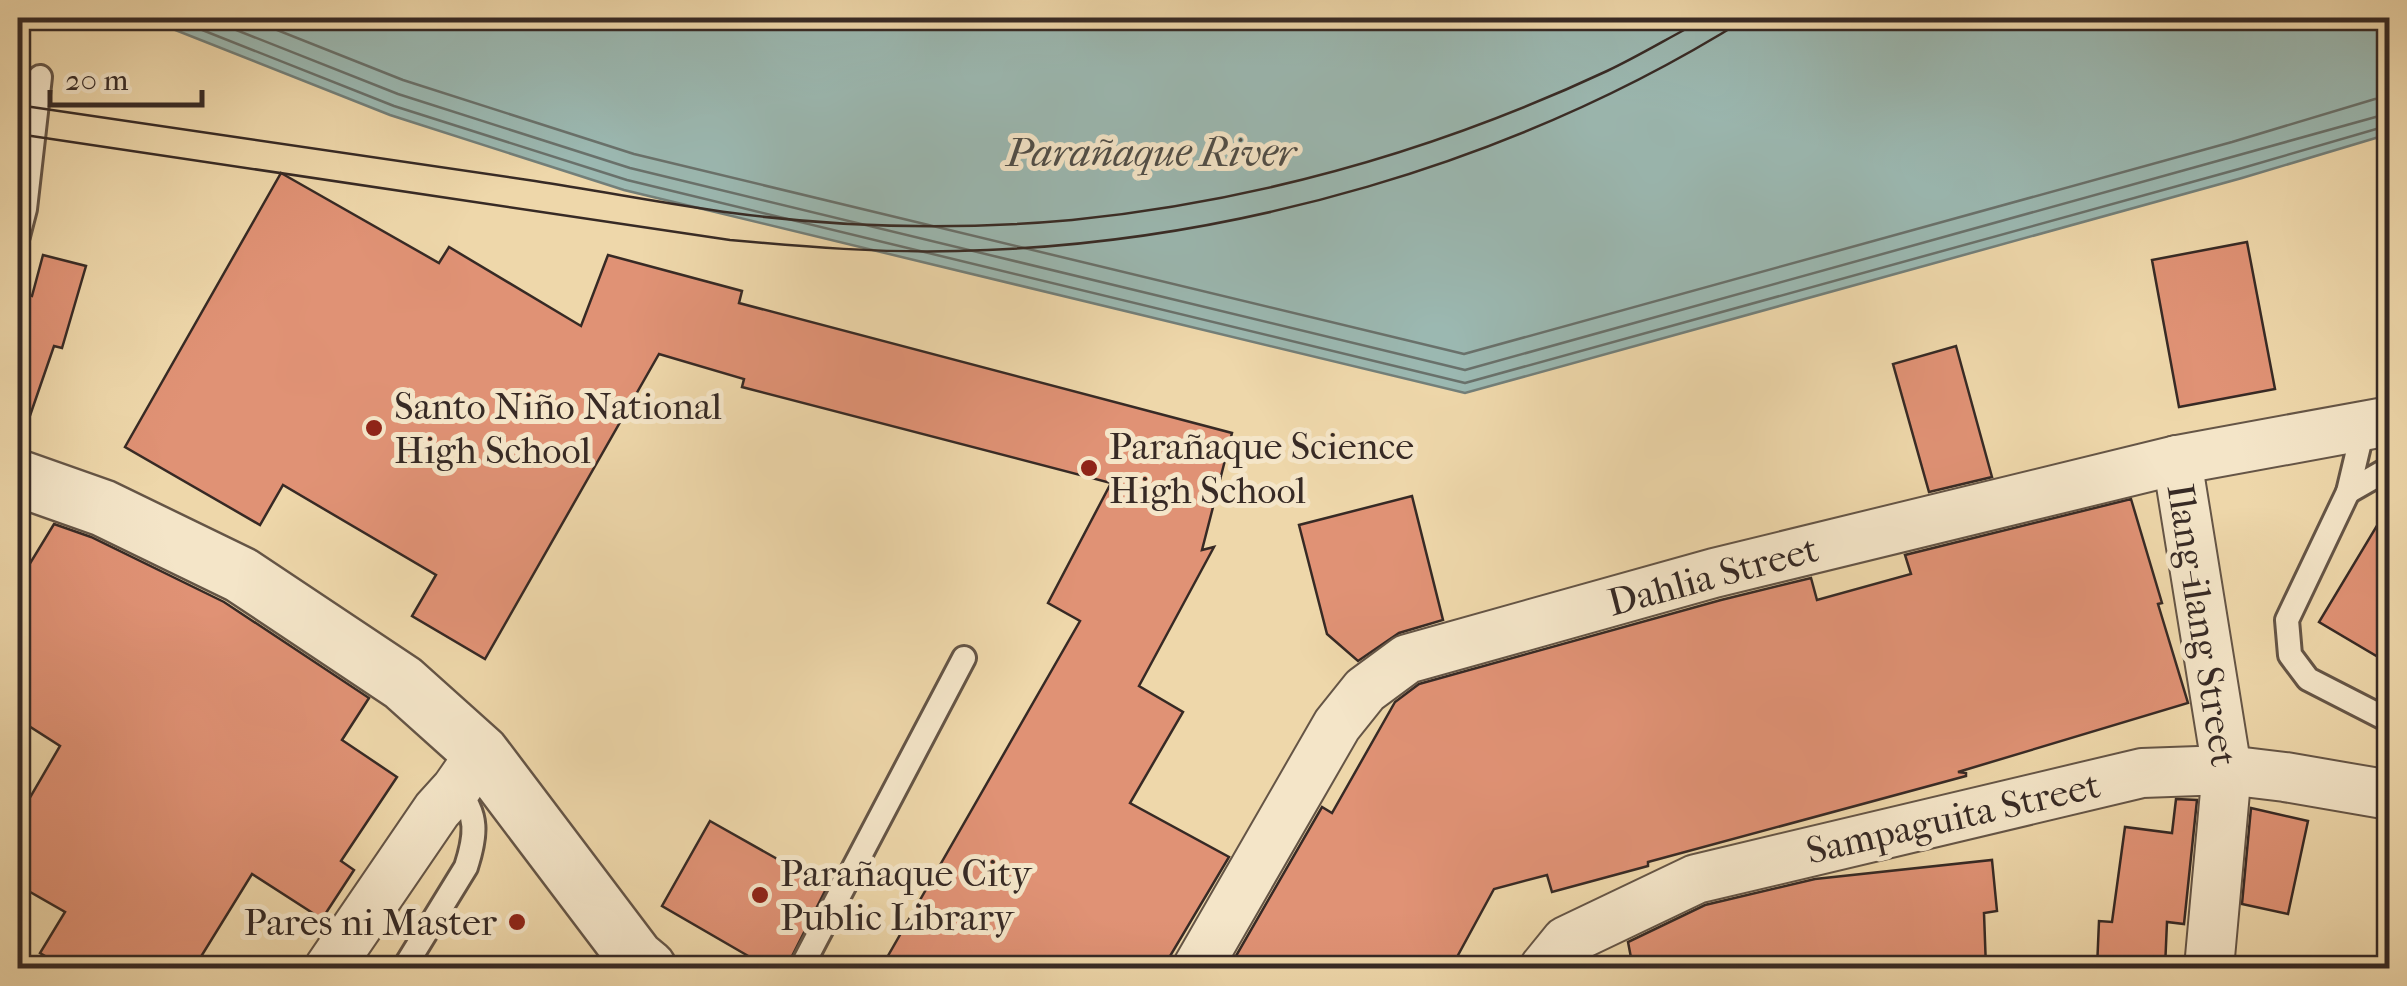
<svg xmlns="http://www.w3.org/2000/svg" width="2407" height="986" font-family="'IM FELL French Canon',serif">
  <style>
    .water { fill: #9bb8b1; stroke: #737f79; stroke-width: 2.5 }
    .lines { fill: none; stroke-linecap: round; stroke-linejoin: round }
    .shore { stroke: #69716b; stroke-width: 2.5 }
    .building { fill: #e09275; stroke: #372a25; stroke-width: 2.5 }
    .service-casing { stroke: #655546; stroke-width: 28 }
    .minor-casing { stroke: #655546; stroke-width: 52 }
    .tertiary-casing { stroke: #655546; stroke-width: 60 }
    .service { stroke: #f4e5c8; stroke-width: 22 }
    .minor { stroke: #f4e5c8; stroke-width: 48 }
    .tertiary { stroke: #f4e5c8; stroke-width: 55 }
    .tram { stroke: #372a25; stroke-width: 2.5 }
    .poi-dot { fill: #8f2418; stroke: #f4e5c8; stroke-width: 4 }
    .labels { text-anchor: middle; dominant-baseline: central; stroke-width: 10; stroke-linejoin: round; paint-order: stroke }
    .poi-label { font-size: 38px; fill: #372a25; stroke: #f4e5c8; text-anchor: start }
    .street-label { font-size: 38px; fill: #372a25; stroke: #f4e5c8 }
    .water-label { font-size: 40px; font-style: italic; fill: #504e48; stroke: #f4e5c8 }
  </style>
  <rect width="100%" height="100%" fill="#eed7aa"/>
  <filter id="stains"><feTurbulence type="fractalNoise" baseFrequency=".002" numOctaves="4"/><feColorMatrix values="0 0 0 0 .2 0 0 0 0 .09 0 0 0 0 .02 0 0 0 .5 -.17"/></filter>
  <radialGradient id="worn" r=".72"><stop offset=".6" stop-color="#630" stop-opacity="0"/><stop offset="1" stop-color="#630" stop-opacity=".3"/></radialGradient>
  <path class="water" d="M145,18H2389V134L2242,178L1465,393L624,190L390,115Z"/>
  <g class="lines">
    <g class="shore">
      <path d="M172,18L394,106L627,180L1465,383L2239,169L2390,125"/>
      <path d="M206,18L398,94L630,168L1465,370L2390,113"/>
      <path d="M247,18L403,80L634,154L1464,354L2232,142L2375,99L2390,98"/>
    </g>
  </g>
  <g class="building">
    <path d="M281,173L439,263L449,247L581,326L608,255L742,291L739,303L1232,433L1202,550L1214,547L1139,686L1183,712L1130,803L1229,857L1163,968H881L1080,621L1048,603L1111,483L742,387L744,379L659,354L485,659L412,616L436,575L283,485L260,525L125,447Z"/>
    <path d="M2247,242L2275,389L2179,407L2152,260Z"/>
    <path d="M43,255L86,266L62,348L54,346L24,433L18,432V292L32,296Z"/>
    <path d="M1956,346L1992,477L1929,492L1893,364Z"/>
    <path d="M1412,496L1443,620L1399,633L1358,661L1327,634L1299,525Z"/>
    <path d="M2131,499L2162,603L2158,604L2188,703L1958,772L1966,773V776L1648,862V866L1552,892L1547,875L1494,889L1451,968H1229L1322,807L1332,813L1395,702L1419,684L1721,600L1811,578L1817,600L1911,574L1905,555Z"/>
    <path d="M2390,504V664L2319,622Z"/>
    <path d="M54,524L91,537L224,602L369,698L342,740L397,777L341,861L354,870L322,919L252,874L194,968H66L40,953L65,912L18,885V818L60,746L18,719V583Z"/>
    <path d="M2176,799L2197,800L2184,924L2167,922L2165,968H2097L2099,921L2112,922L2125,827L2172,833Z"/>
    <path d="M2251,808L2308,821L2288,914L2242,904Z"/>
    <path d="M710,821L827,887L786,968H769L662,906Z"/>
    <path d="M1992,860L1997,911L1984,913L1986,968H1633L1628,942L1705,905L1815,879Z"/>
  </g>
  <g class="lines">
    <g class="service-casing">
      <g id="service">
        <path d="M18,236L25,209L40,77"/>
        <path d="M2364,425L2348,492L2287,620L2290,655L2308,679L2390,721"/>
        <path d="M2348,492L2390,468"/>
        <path d="M404,968L466,867C476,836 479,814 456,789"/>
        <path d="M801,968L964,658"/>
      </g>
    </g>
    <g class="minor-casing">
      <g id="minor">
        <path d="M2177,460L2227,770L2209,968"/>
        <path d="M329,968L437,810L456,789L481,753"/>
        <path d="M1197,968L1337,725L1365,690L1407,659L1714,573L2177,460L2390,421"/>
        <path d="M1544,968L1566,941L1696,879L2142,773L2227,770L2285,777L2390,795"/>
      </g>
    </g>
    <g class="tertiary-casing">
      <path id="tertiary" d="M18,478L103,508L241,575L403,683L481,753L636,958L648,968"/>
    </g>
    <use href="#service" class="service"/>
    <use href="#minor" class="minor"/>
    <use href="#tertiary" class="tertiary"/>
    <g class="tram">
      <path d="M18,105C190,130 362,156 535,181C601,191 667,204 733,213C844,228 960,230 1072,220C1258,201 1438,150 1607,71C1641,55 1673,35 1707,18"/>
      <path d="M18,134L730,240C806,247 881,253 957,251C1230,245 1516,163 1747,18"/>
    </g>
  </g>
  <g class="poi-dot">
    <circle cx="374" cy="428" r="10"/>
    <circle cx="1089" cy="468" r="10"/>
    <circle cx="760" cy="895" r="10"/>
    <circle cx="517" cy="922" r="10"/>
  </g>
  <g class="labels">
    <g class="poi-label">
      <text x="394" y="406">Santo Niño National<tspan x="394" dy="44">High School</tspan></text>
      <text x="1109" y="446">Parañaque Science<tspan x="1109" dy="44">High School</tspan></text>
      <text x="780" y="873">Parañaque City<tspan x="780" dy="44">Public Library</tspan></text>
      <text x="497" y="922" text-anchor="end">Pares ni Master</text>
    </g>
    <g class="street-label">
      <text transform="translate(1713 576) rotate(-15)">Dahlia Street</text>
      <text transform="translate(2202 625) rotate(81)">Ilang-ilang Street</text>
      <text transform="translate(1953 818) rotate(-13)">Sampaguita Street</text>
    </g>
    <g class="water-label">
      <text x="1151" y="153">Parañaque River</text>
    </g>
  </g>
  <rect width="2407" height="986" fill="none" stroke="#eed7aa" stroke-width="60"/>
  <rect x="20" y="20" width="2367" height="946" fill="none" stroke="#372a25" stroke-width="5"/>
  <rect x="30" y="30" width="2347" height="926" fill="none" stroke="#372a25" stroke-width="2.5"/>
  <path d="M50 90v15h152v-15" fill="none" stroke="#372a25" stroke-width="5"/>
  <text x="65" y="90" font-size="30" fill="#372a25" stroke="#f4e5c8" stroke-width="8" paint-order="stroke">20 m</text>
  <rect width="100%" height="100%" filter="url(#stains)"/>
  <rect width="100%" height="100%" fill="url(#worn)"/>
</svg>
